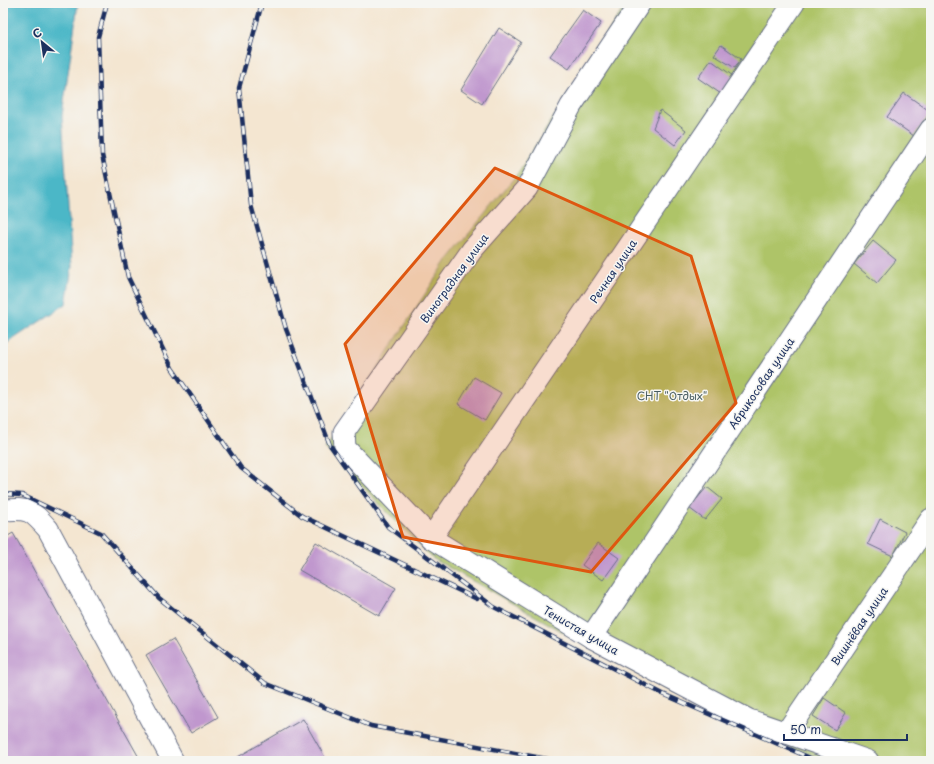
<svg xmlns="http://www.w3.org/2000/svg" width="934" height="764" font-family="'Playpen Sans',sans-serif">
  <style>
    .green { fill: #aec468; stroke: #647a63 }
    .water { fill: #4bb7c7; stroke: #337392 }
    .building { fill: #c097ce }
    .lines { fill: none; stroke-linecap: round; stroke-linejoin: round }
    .minor-casing { stroke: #676f86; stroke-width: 23 }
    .minor { stroke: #fff; stroke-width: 21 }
    .rail-casing { stroke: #1b2f5e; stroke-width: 4.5 }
    .rail { stroke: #f6f6f2; stroke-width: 3; stroke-dasharray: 9; stroke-linecap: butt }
    .marked { fill: #de5710; fill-opacity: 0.2; stroke: #de5710; stroke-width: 3; stroke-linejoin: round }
    .labels { text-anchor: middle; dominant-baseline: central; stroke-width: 3; stroke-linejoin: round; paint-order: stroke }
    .street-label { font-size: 11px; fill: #1b2f5e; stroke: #f6f6f2 }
    .park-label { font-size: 11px; fill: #475c61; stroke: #f6f6f2 }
  </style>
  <rect width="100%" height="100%" fill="#f6f6f2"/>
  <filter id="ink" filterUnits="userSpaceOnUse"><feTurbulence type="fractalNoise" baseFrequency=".025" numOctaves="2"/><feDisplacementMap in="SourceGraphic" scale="8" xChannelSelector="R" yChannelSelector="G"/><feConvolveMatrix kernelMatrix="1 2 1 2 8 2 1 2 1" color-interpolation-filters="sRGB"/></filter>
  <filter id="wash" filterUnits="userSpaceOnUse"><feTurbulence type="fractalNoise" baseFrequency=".012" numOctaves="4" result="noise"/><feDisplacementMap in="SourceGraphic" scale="16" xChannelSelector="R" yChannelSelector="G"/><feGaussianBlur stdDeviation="0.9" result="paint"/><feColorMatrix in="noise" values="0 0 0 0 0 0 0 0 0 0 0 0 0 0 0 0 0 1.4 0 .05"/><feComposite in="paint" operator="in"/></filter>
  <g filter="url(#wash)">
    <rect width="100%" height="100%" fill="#f4e6d1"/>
    <path class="green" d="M627,3H931V761H830L732,727L432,558L325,448L446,262L518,173Z"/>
    <path class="water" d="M3,3H78L62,116L72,267L66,304L3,346Z"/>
    <g id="blocks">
      <g class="building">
        <path d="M583,10L601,23L569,69L550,56Z"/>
        <path d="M499,28L521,42L482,104L461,90Z"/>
        <path d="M721,45L741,59L735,68L714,55Z"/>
        <path d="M711,60L733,76L721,94L698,78Z"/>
        <path d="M904,93L931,112L914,136L887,117Z"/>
        <path d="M660,110L686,130L675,145L653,128Z"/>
        <path d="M873,241L896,260L877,283L854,264Z"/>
        <path d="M474,377L501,393L485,420L458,404Z"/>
        <path d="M707,487L722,499L705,520L689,508Z"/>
        <path d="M880,519L905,532L893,556L868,544Z"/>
        <path d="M13,533L141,761H3V539Z"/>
        <path d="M316,542L396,588L379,616L299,570Z"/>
        <path d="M598,543L619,558L603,580L582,565Z"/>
        <path d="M173,639L218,717L191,733L146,655Z"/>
        <path d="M824,698L846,713L835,730L813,716Z"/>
        <path d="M303,719L327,761H231Z"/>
      </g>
    </g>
  </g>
  <g filter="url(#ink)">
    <use href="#blocks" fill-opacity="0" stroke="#676f86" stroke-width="1"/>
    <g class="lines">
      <g class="minor-casing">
        <g id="minor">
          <path d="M640,3L571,106L527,188L472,250L344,432L345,448L431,538L591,637L749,720L868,761"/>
          <path d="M3,510C29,508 31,510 48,529L173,761"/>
          <path d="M431,538L794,3"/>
          <path d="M591,637L931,129"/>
          <path d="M786,733L931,519"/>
        </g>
      </g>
      <use href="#minor" class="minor"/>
      <g class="rail-casing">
        <g id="rail">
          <path d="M107,3L98,37L102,155L128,277L172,368L241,468L302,516L477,599"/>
          <path d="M262,3L239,88L251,205L286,329L330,445L388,527L494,607L663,694L817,761"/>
          <path d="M3,494L22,495L101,533L159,598L265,683L371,726L558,761"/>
        </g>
      </g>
      <use href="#rail" class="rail"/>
    </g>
  </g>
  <path class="marked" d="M495,168L691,256L736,403L591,572L403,537L345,344Z"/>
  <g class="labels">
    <g class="street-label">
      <text transform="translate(613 271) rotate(-56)">Речная улица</text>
      <text transform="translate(454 278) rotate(-54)">Виноградная улица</text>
      <text transform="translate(761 383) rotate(-56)">Абрикосовая улица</text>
      <text transform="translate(859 626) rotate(-56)">Вишнёвая улица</text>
      <text transform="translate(581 630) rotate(30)">Тенистая улица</text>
    </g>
    <g class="park-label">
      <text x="672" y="395">СНТ "Отдых"</text>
    </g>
  </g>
  <rect width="934" height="764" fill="none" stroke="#f6f6f2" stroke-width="16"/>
  <g transform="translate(42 42) rotate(331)" stroke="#f6f6f2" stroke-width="3" paint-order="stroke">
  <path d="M0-3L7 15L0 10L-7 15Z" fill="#1b2f5e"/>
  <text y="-6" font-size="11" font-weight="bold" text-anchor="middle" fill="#1b2f5e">С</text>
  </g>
  <path d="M784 734v6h123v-6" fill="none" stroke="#1b2f5e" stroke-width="2"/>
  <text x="790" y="734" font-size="12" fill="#1b2f5e" stroke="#f6f6f2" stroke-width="3" paint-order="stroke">50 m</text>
</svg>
